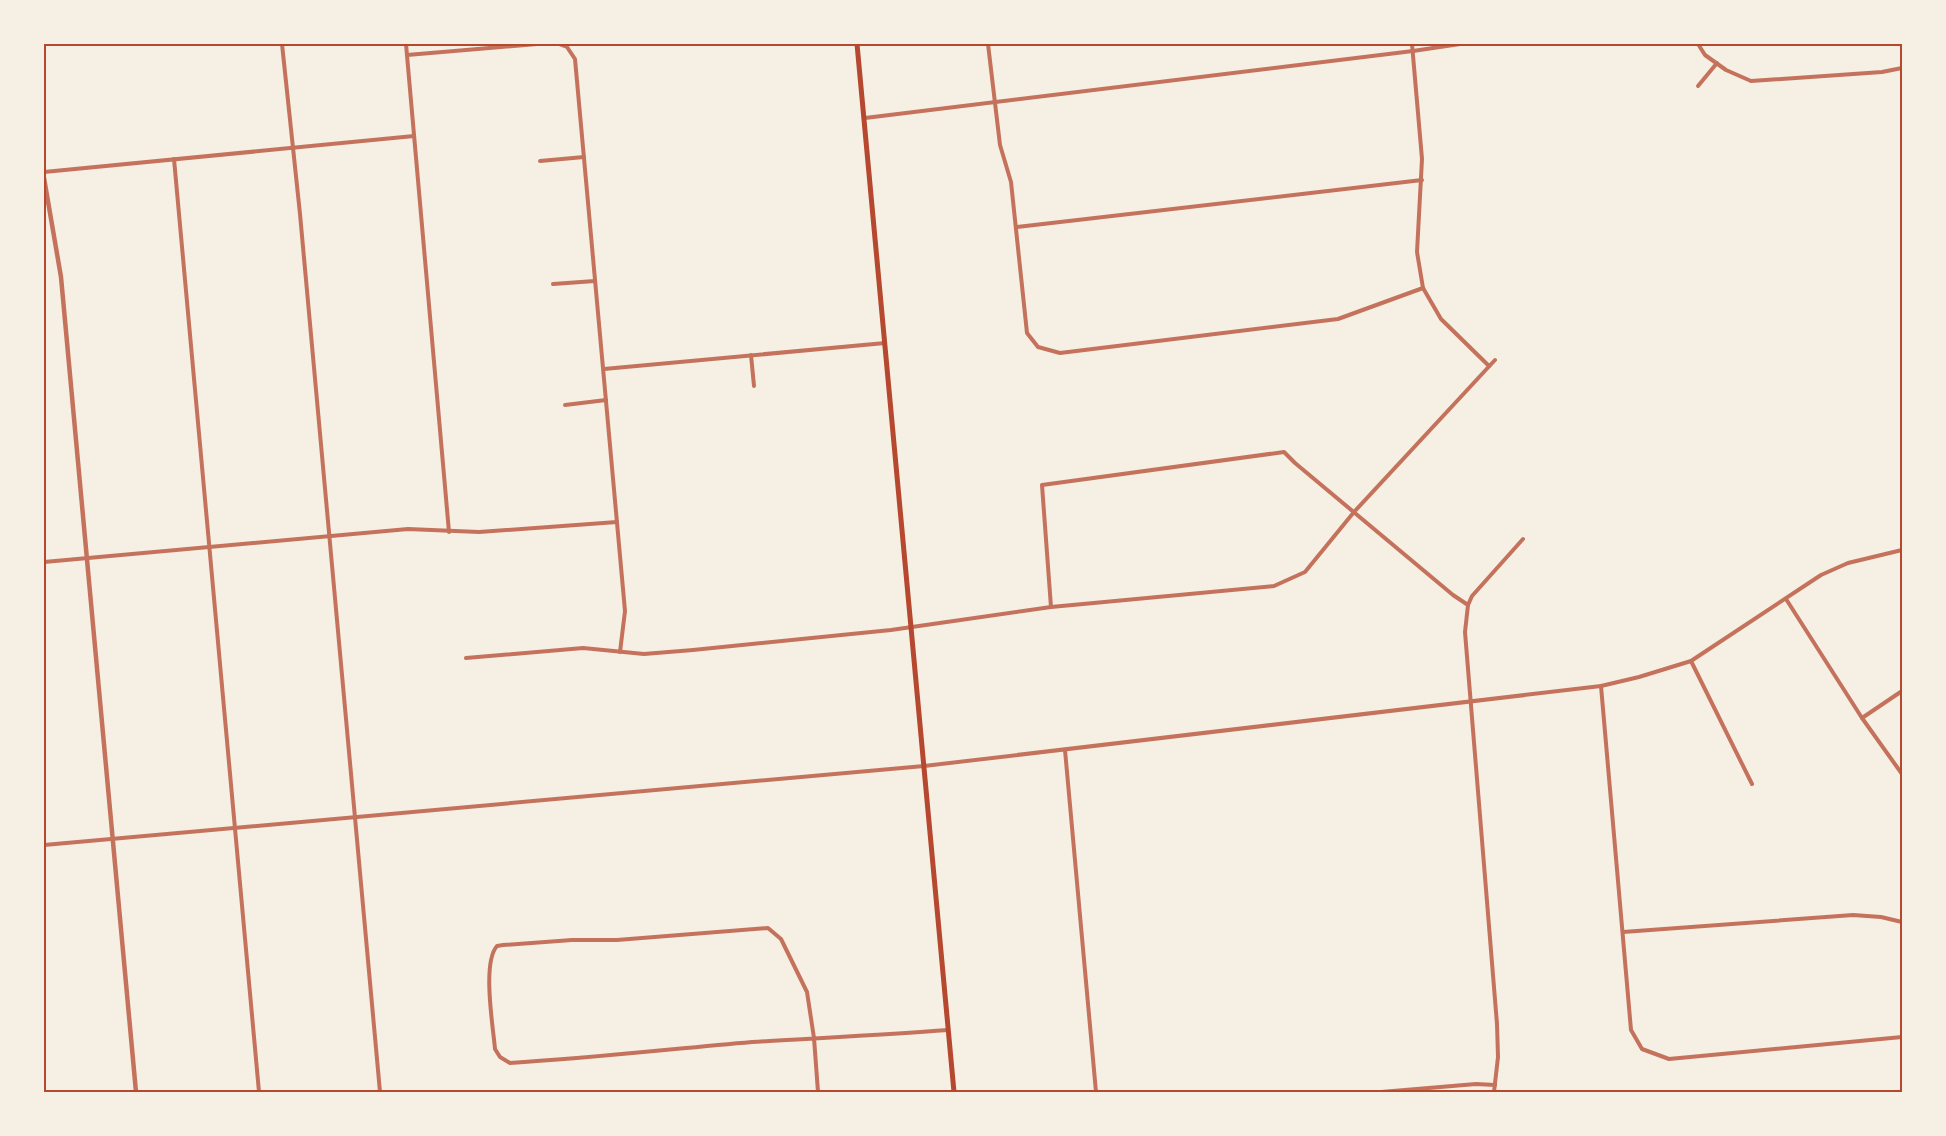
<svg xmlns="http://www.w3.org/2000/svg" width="1946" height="1136" font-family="Lora,serif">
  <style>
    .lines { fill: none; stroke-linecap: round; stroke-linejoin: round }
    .minor { stroke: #c5725c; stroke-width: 4 }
    .tertiary { stroke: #c5725c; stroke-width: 4.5 }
    .secondary { stroke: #b5482f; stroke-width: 5 }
    .neatline { fill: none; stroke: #b5482f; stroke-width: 2 }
  </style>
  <rect width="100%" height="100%" fill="#f6efe4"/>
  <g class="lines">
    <g class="minor">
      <path d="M282,44L300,214L380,1092"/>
      <path d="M406,44L449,532"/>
      <path d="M559,44L567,47L575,59L625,611L620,652"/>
      <path d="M988,44L1000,145L1011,182L1027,333L1038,347L1060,353L1338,319L1423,288"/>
      <path d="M1412,44L1422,159L1417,252L1423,288L1441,319L1489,366"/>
      <path d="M1698,44L1705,55L1726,70L1751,81L1882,72L1902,68"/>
      <path d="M407,55L537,44"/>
      <path d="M1698,86L1717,63"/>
      <path d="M865,118L1413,51L1460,44"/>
      <path d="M174,159L259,1092"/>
      <path d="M540,161L584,157"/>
      <path d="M44,172L414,136"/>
      <path d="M1017,227L1422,180"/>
      <path d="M553,284L595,281"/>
      <path d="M751,355L754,386"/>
      <path d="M604,369L885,343"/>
      <path d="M565,405L606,400"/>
      <path d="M44,562L408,529L479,532L617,522"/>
      <path d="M1786,599L1862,718L1902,774"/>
      <path d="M1051,607L1042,485L1284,452L1295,463L1453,595L1468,605"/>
      <path d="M466,658L583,648L644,654L693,650L891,630L1051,607L1274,586L1305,572L1354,512L1495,360"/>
      <path d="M1691,661L1752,784"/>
      <path d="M1601,686L1631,1030L1642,1049L1669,1059L1902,1037"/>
      <path d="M1862,718L1902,691"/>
      <path d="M1065,750L1096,1092"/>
      <path d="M44,845L924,766L1601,686L1639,677L1691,661L1821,575L1848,563L1902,550"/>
      <path d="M1623,932L1853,915L1881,917L1902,922"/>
      <path d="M818,1092L814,1038L807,992L781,939L768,928L617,940H572L503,945L497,946C482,963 493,1026 495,1049L500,1057L510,1063C591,1058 671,1049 752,1042C817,1038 883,1035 948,1030"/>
      <path d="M1381,1092L1476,1084L1495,1085"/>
      <path d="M1494,1092L1498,1057L1497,1024L1465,632L1468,605L1472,596L1523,539"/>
    </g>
    <path class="tertiary" d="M44,178L61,277L136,1092"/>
    <path class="secondary" d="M857,44L954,1092"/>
  </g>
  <rect width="1946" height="1136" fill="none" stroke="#f6efe4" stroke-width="90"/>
  <rect x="45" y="45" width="1856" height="1046" class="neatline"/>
</svg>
